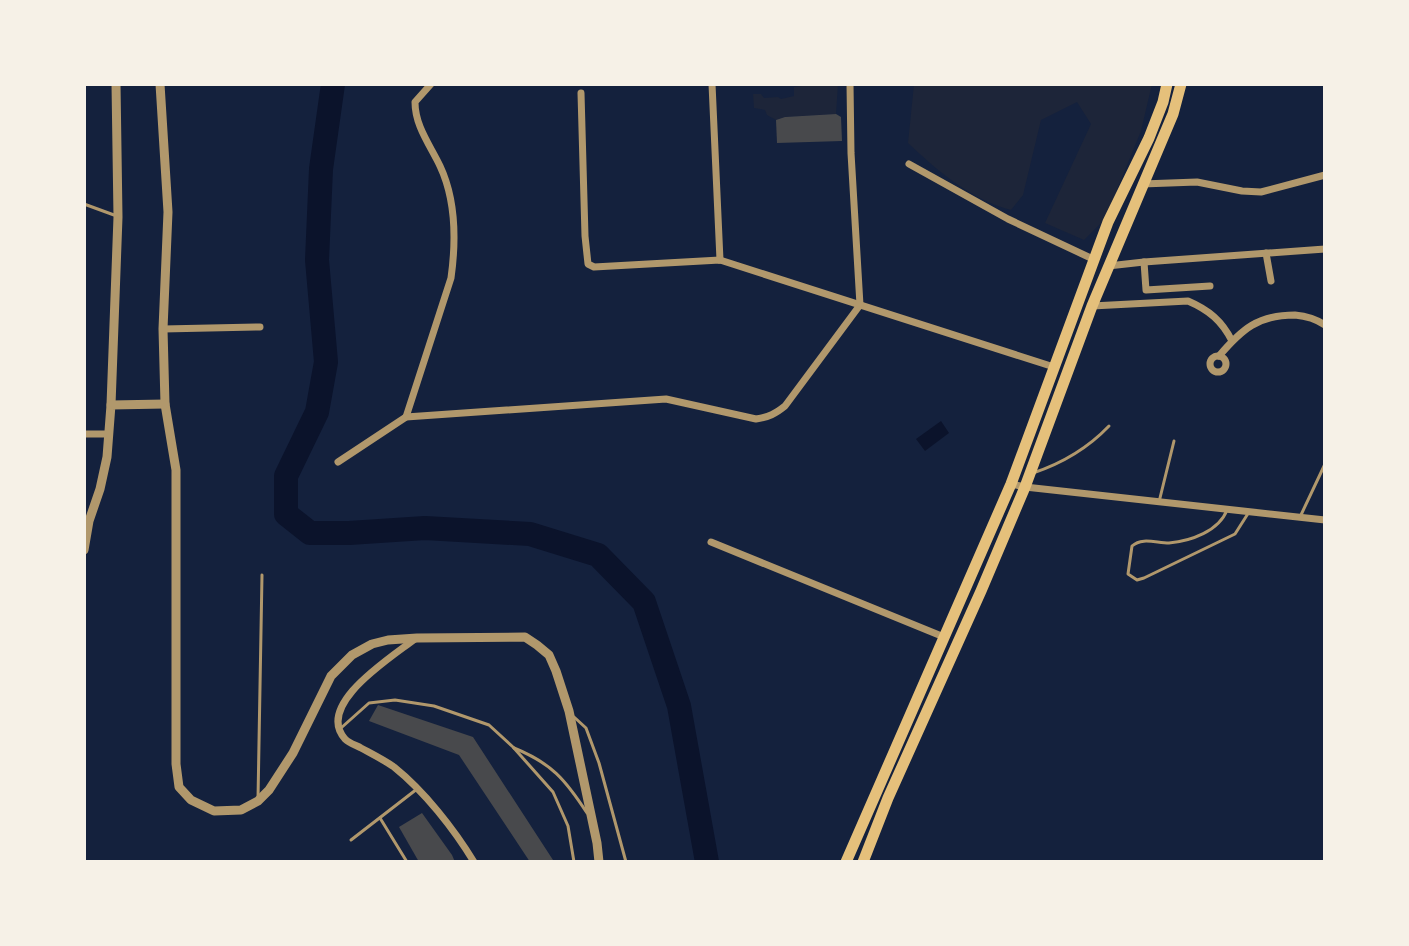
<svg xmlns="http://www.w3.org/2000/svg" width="1409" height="946" font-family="'Noto Sans',sans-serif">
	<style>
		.green { fill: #1d2539 }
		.water { fill: #0b132b }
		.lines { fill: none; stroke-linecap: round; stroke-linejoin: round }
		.river { stroke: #0b132b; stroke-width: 24 }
		.building { fill: #48494c }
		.service { stroke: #b1986c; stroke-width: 3 }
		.minor { stroke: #b1986c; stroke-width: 7 }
		.tertiary { stroke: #b1986c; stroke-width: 9 }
		.primary { stroke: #e5c07b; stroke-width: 11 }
	</style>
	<rect width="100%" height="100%" fill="#14213d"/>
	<g class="green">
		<path d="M802 84H838L836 114 785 117 776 120 767 115 765 110 754 108 753 94H761L764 98 778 97 781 99 794 96V87L802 86Z"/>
		<path d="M914 84H1152L1141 131 1105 219 1084 240 1045 223 1091 124 1077 102 1041 120 1023 195 1011 210C970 199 939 172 908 143Z"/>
	</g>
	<path class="water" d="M941 421 949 433 925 451 916 439Z"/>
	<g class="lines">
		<path class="river" d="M333 84 321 169 317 260 326 362 317 412 286 476V514L310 533H349L425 528 530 534 598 555 644 602 679 706 707 862"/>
	</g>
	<g class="building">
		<path d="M836 114 841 117 842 141 777 143 776 120 785 117Z"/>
		<path d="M378 705 473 737 553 860 530 862 459 755 369 721Z"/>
		<path d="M422 813 452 855 455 862H419L399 827Z"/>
	</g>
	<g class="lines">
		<g class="service">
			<path d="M84 204 114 215"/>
			<path d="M1033 473C1063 463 1087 449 1109 426"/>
			<path d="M1159 502 1174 441"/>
			<path d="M1227 510C1219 531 1191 541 1169 543 1156 543 1142 537 1132 546L1128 574 1137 580 1144 578 1235 534 1249 512"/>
			<path d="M1300 517 1325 464"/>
			<path d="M574 717 586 728 599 763 626 862"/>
			<path d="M341 728 369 703 395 700 434 706 489 725 513 747 553 792 568 826 574 862"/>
			<path d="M514 748C551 763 565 779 587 813"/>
			<path d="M258 799 262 575"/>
			<path d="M380 818 407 862"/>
			<path d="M351 840 417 789"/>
		</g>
		<g class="minor">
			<path d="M712 84 720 260"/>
			<path d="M581 93 585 236 588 264 594 267 720 260 1054 367"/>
			<path d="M909 164 1008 219 1095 260"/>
			<path d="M1142 184 1197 182 1242 191 1261 192 1325 175"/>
			<path d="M1266 253 1271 281"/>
			<path d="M1144 262 1146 290 1210 286"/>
			<path d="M1108 266 1144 262 1325 249"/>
			<path d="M1092 306 1188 301C1209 310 1222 321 1232 341"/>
			<path d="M163 329 260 327"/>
			<circle cx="1218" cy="364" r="8"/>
			<path d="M1219 356C1242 329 1258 315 1295 315 1306 316 1316 319 1325 325"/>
			<path d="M406 417 451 278C456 242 456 200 440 166 430 145 415 126 415 102L431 84"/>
			<path d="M84 434H108"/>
			<path d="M338 462 406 417 666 399 756 419C769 417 775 414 785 406L860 305 851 153 850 84"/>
			<path d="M1011 484 1025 487 1325 520"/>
			<path d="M711 542 944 637"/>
			<path d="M416 638C394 656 314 704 345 739 350 744 356 745 361 748 372 754 384 760 394 767 424 791 454 829 474 862"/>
		</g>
		<g class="tertiary">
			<path d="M160 84 168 212 163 329 165 404 176 470V764L179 787 191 800 214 811 241 810 258 801 269 790 293 753 331 676 352 655 372 644 388 640 417 638 525 637 537 645 549 655 556 671 569 711 597 843 599 862"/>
			<path d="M111 405 118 217 116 84"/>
			<path d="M84 550 89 521 100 489 107 457 111 405 165 404"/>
		</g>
		<g class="primary">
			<path d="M846 862 1011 484 1108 222 1149 138 1163 102 1167 84"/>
			<path d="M863 862 888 798 981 591 1025 487 1092 306 1173 114 1181 84"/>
		</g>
	</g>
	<rect width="1409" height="946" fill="none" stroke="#f6f1e7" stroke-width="172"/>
</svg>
